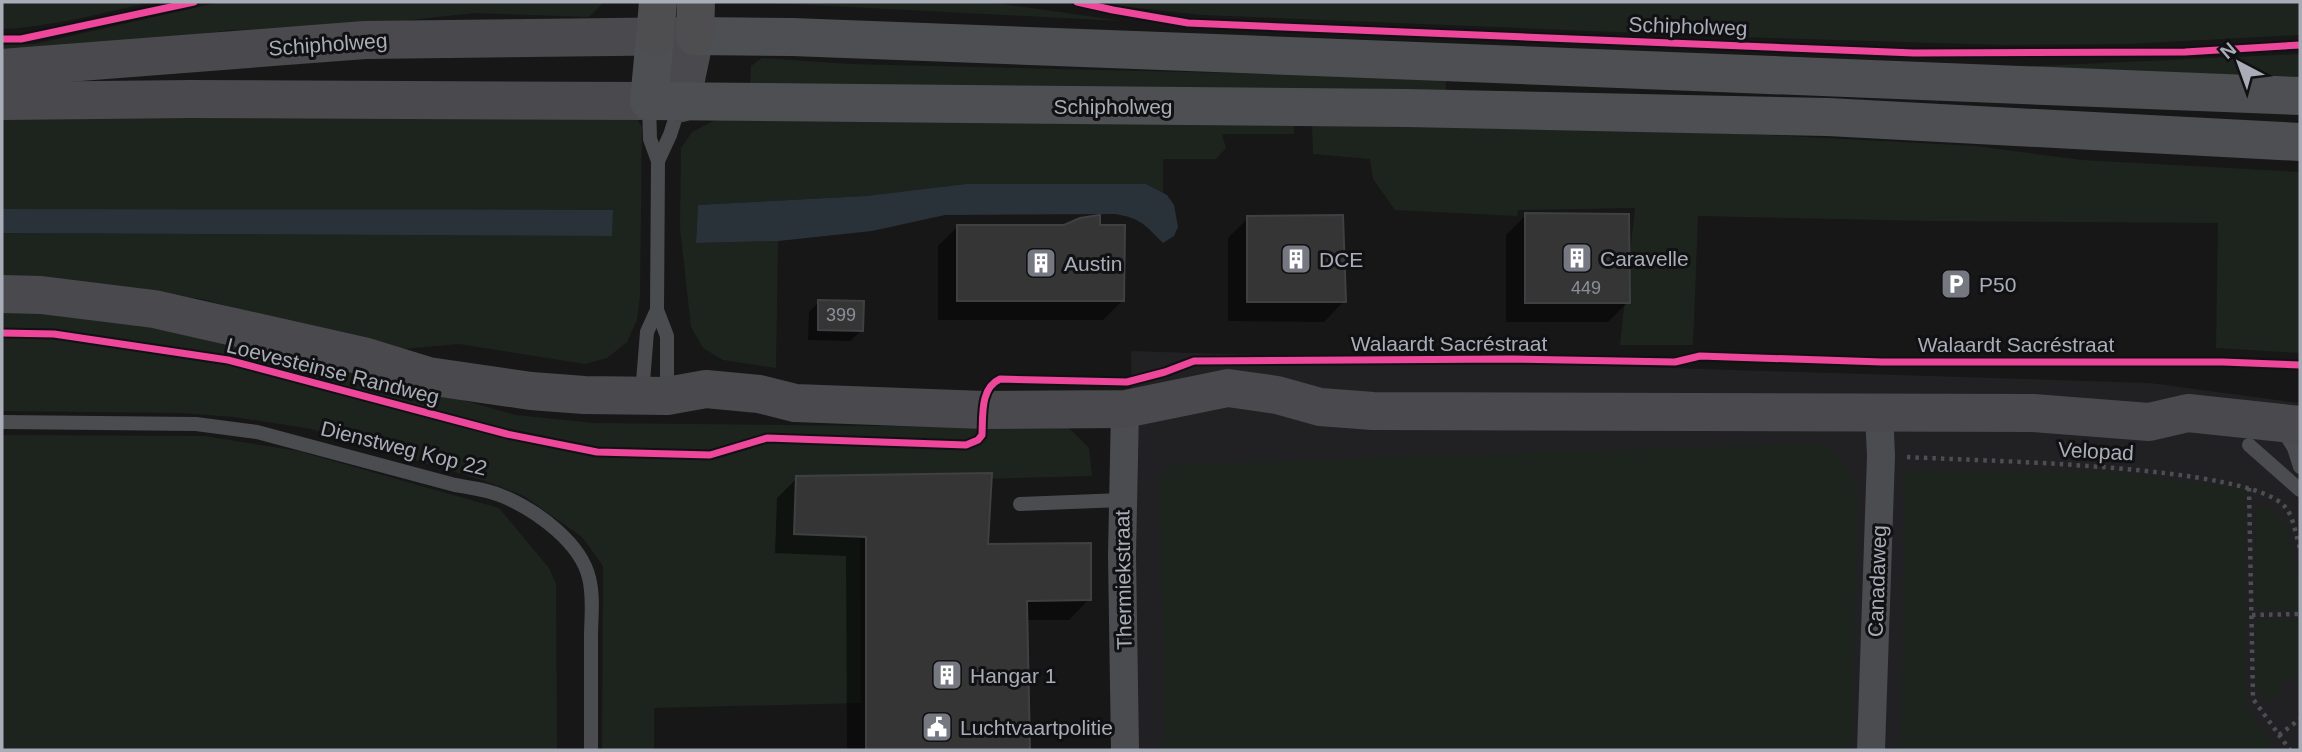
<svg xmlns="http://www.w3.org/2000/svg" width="2302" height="752" font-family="Arial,sans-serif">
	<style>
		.built { fill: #212123 }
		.green { fill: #1d241e }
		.water { fill: #2a3239 }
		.shadow { fill: #0007 }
		.building { fill: #353536; stroke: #3f4043; stroke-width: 2 }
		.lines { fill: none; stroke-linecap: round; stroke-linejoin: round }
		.path { stroke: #4d4e52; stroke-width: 4.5; stroke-dasharray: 3.5 5; stroke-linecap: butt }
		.lane { stroke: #4b4c50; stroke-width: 14 }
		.street { stroke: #4b4c50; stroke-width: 28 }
		.secondary { stroke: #4a4a4e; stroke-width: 38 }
		.primary { stroke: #4d4f52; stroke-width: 38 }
		.highway { stroke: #4e4e51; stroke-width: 38 }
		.cycleway-casing { stroke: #111113; stroke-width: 11 }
		.cycleway { stroke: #ed469a; stroke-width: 7 }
		.labels { text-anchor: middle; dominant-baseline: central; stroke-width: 6; stroke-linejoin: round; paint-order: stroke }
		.number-label { font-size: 18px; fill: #8b8f98 }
		.street-label { font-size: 21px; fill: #a8adb8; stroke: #111113 }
		.poi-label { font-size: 21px; fill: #a8adb8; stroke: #111113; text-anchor: start }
	</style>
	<rect width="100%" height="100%" fill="#171717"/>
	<path class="built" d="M1131 351 2150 383 2300 403V750H1137Z"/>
	<g class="green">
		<path d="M2 2H153C104 12 53 27 2 29Z"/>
		<path d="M220 2H604L589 17 475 13 354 26 230 30 24 59 2 61V45L35 44Z"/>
		<path d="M751 2H989L1122 21 753 2Z"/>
		<path d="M1104 2H2300V35L2127 44 2004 45 1738 37 1203 15 1119 6Z"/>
		<path d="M2300 54V77L2016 67Z"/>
		<path d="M762 58 849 64 1446 78V94L750 84 751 66Z"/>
		<path d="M2 111 637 119 642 127 640 295 637 320 627 342 607 358 585 364 459 344 390 350 202 299 91 283 2 281V233L611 236 613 211 2 209Z"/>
		<path d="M723 116 1294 121V134H1222L1226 148 1216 159H1163V193L1146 184H966L866 196 698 205 696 243 778 241 776 368 723 360 703 348 691 327 680 228 681 148 692 132Z"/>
		<path d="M1312 121 1518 122 1976 146 2082 160 2300 172V353L2216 348 2218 223 1934 221 1698 216 1693 345H1620L1635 208 1518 210 1517 216 1395 210 1373 179 1370 159 1313 154Z"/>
		<path d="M2 306 94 311 452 397 515 415 594 423 1069 428 1089 448 1092 476 795 484V530H860L861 703 654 708V750H602L603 566 582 537 524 496 485 481 311 429 234 417 180 413 2 411Z"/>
		<path d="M2 435 205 436 298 451 499 508 549 568 556 584 557 750H2Z"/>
		<path d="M1823 443 1844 463 1858 493 1851 750H1165L1160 482 1169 465Z"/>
		<path d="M1905 470 2110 471 2245 490 2246 705 2275 750H1901Z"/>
		<path d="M2268 506 2282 519 2290 534 2287 536 2300 580V610H2261L2254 606 2256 507Z"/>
		<path d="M2260 619H2300V676L2286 680 2274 699H2264L2255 685V623Z"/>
	</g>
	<g class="water">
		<path d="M966 184H1146L1167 195 1174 205 1178 227 1174 236 1163 243C1145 225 1141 218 1115 214L945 215 872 231 778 241 696 243 698 205 866 196Z"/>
		<path d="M2 209 613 210 612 236 2 233Z"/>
	</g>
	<g class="shadow">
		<path d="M1526 215 1628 302 1608 322H1506V235Z"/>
		<path d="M1248 218 1344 301 1324 322 1228 321V238Z"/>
		<path d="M958 226 1098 227 1123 300 1103 320H938V246Z"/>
		<path d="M819 302 861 331 850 341 808 340 809 312Z"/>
		<path d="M797 478 986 545 1089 599 1069 620H1026L1028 750H847L846 556 775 553 777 498Z"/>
	</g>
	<g class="building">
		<path d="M1525 213 1629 214 1630 303H1525Z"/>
		<path d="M1100 215V225H1125L1124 301H957V225H1064L1080 218Z"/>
		<path d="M1343 215 1346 302H1247V216Z"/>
		<path d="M818 300 864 301 863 331 818 330Z"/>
		<path d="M992 473 988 544 1091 543V600L1027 601 1030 750H866V537L794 534 796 476Z"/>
	</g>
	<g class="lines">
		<g class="path">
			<path d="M1907 457C1970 461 2254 464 2286 508 2294 518 2296 537 2300 548"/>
			<path d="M2249 488 2253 699 2290 750"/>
			<path d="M2252 615 2300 614"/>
			<path d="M2279 735 2300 719"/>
		</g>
		<g class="lane">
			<path d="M649 103 650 139 658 161 657 310 667 336V395"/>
			<path d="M658 161 670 135 680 104"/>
			<path d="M642 394 647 332 657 310"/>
			<path d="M2 422 196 424 257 432 455 485C472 488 490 490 507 498 538 512 581 543 589 578 594 597 591 618 591 637 591 675 591 713 591 750"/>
			<path d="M2281 427 2294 448 2300 467"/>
			<path d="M2249 445 2300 490"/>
			<path d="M1020 504 1122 500"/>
		</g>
		<g class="street">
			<path d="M1125 409 1122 555 1125 750"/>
			<path d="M1871 750 1881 456 1879 412"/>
		</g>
		<g class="secondary">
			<path d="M2 68 365 40 695 36 681 103"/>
			<path d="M2 101 191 99 649 101"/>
			<path d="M2 294 41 295 154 309 363 356 428 376 531 391 584 395 667 396 706 389 759 394 795 403 984 410 1125 409 1228 388 1277 395 1320 407 1373 411 2033 413 2149 422 2188 413 2300 425"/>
		</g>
		<g class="primary">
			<path d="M695 36 792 37 1241 54 2300 96"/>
			<path d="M655 37 649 101 1406 108 1828 117 2300 142"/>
		</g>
		<g class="highway">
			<path d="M695 36 696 2"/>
			<path d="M655 37 658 2"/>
		</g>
		<g class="cycleway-casing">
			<g id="cycleway">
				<path d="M1077 2 1113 10 1188 23 1914 53 2185 52 2300 45"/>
				<path d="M2 39H21L194 2"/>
				<path d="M2 333 54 334 228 360 507 434 597 452 710 455 767 438 966 445 978 440 982 435C983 415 980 388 1000 379L1127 382 1165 372 1194 361 1512 359 1675 362 1700 356 1882 362H2223L2300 365"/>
			</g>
		</g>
		<use href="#cycleway" class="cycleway"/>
	</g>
	<defs>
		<g id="building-square" transform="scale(1.575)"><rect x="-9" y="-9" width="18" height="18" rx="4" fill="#757880" stroke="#111113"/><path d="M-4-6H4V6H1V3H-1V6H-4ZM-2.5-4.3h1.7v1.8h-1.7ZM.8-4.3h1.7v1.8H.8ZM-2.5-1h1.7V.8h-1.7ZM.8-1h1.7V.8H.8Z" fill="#fff"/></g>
		<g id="parking-square" transform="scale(1.575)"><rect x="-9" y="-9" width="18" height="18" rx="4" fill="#757880" stroke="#111113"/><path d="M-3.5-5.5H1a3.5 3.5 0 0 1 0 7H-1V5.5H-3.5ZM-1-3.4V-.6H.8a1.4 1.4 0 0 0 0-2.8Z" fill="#fff"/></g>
		<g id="civic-square" transform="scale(1.575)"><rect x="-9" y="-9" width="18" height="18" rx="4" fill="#757880" stroke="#111113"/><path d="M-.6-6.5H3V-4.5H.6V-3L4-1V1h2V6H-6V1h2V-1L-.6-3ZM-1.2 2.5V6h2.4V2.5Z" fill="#fff"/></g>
	</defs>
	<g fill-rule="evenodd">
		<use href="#building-square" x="1577" y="258"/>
		<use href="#building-square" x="1296" y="259"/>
		<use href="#building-square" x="1041" y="263"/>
		<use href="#parking-square" x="1956" y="284"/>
		<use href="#building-square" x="947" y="675"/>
		<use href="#civic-square" x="937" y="727"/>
	</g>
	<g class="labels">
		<g class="number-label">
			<text x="1586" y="288">449</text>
			<text x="841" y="315">399</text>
		</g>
		<g class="street-label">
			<text transform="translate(1688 26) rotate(2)">Schipholweg</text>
			<text transform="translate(328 44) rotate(-4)">Schipholweg</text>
			<text x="1113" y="106">Schipholweg</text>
			<text x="1449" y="343">Walaardt Sacréstraat</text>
			<text x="2016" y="344">Walaardt Sacréstraat</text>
			<text transform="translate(333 371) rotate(14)">Loevesteinse Randweg</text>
			<text transform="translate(404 448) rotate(14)">Dienstweg Kop 22</text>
			<text transform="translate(2096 451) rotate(3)">Velopad</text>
			<text transform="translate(1123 580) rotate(-91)">Thermiekstraat</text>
			<text transform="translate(1877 581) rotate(-88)">Canadaweg</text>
		</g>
		<g class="poi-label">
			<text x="1600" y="258">Caravelle</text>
			<text x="1319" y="259">DCE</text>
			<text x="1064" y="263">Austin</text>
			<text x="1979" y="284">P50</text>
			<text x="970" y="675">Hangar 1</text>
			<text x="960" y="727">Luchtvaartpolitie</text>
		</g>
	</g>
	<rect width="2302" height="752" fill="none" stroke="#a8adb8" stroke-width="7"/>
	<g transform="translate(2239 63) rotate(319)" stroke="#111113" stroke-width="5" paint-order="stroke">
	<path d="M0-5L12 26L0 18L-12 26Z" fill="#a8adb8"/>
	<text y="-10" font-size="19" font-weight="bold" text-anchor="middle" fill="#a8adb8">N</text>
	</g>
</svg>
